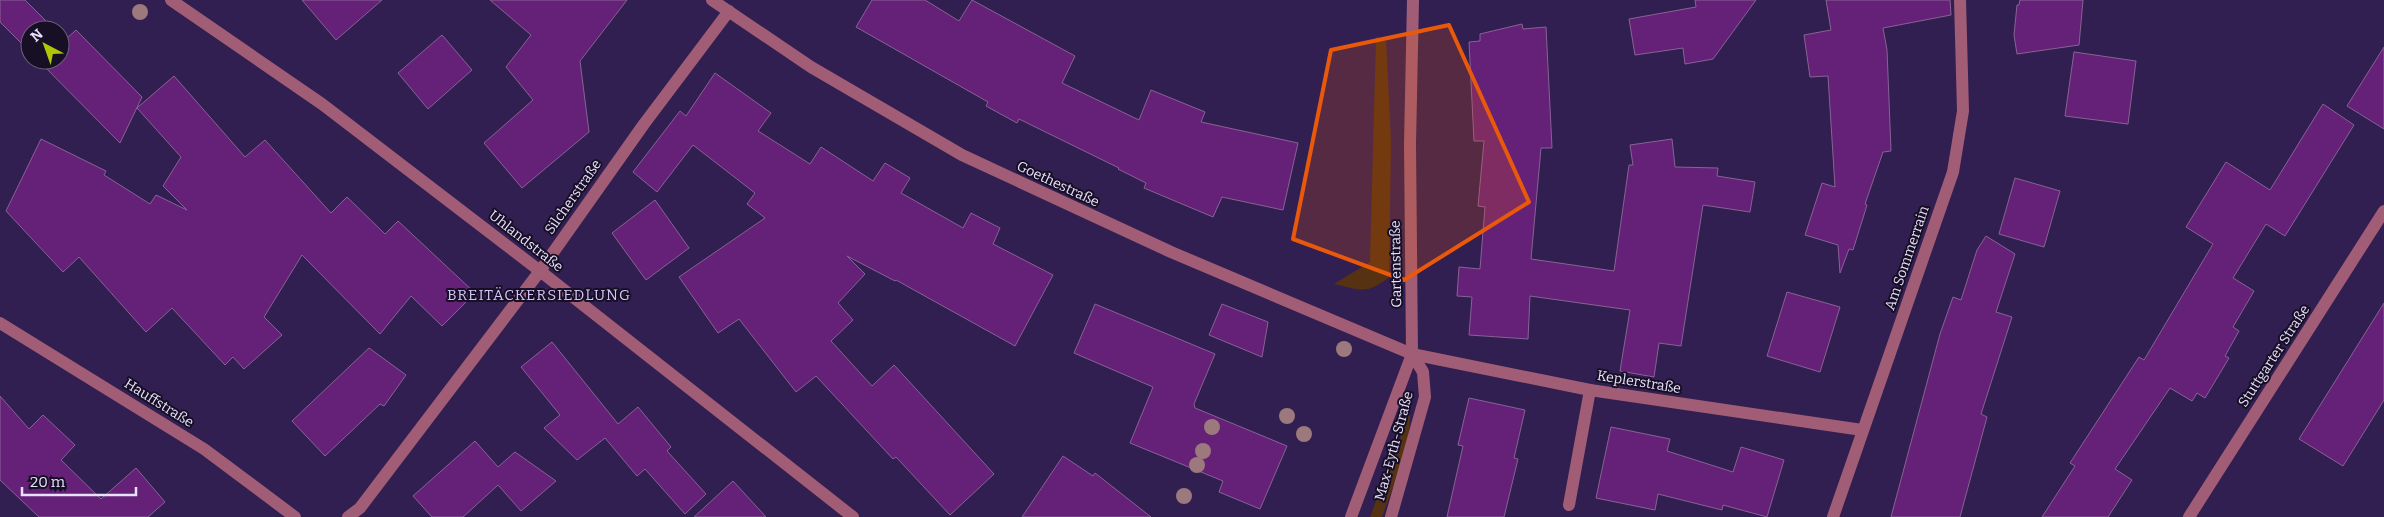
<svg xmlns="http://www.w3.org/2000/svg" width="2384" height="517" font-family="Bitter,serif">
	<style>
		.green { fill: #573212 }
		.building { fill: #642177; stroke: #886294 }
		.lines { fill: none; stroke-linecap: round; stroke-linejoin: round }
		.minor { stroke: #a25d76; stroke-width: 12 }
		.tree { fill: #9b797c }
		.marked { fill: #e8590c; fill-opacity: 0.2; stroke: #e8590c; stroke-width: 4; stroke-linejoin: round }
		.labels { text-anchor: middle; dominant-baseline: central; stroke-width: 4; stroke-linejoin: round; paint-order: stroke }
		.street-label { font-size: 14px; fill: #e8e1fb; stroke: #170f25 }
		.neighbourhood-label { font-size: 15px; letter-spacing: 1px; fill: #d3c4f7; stroke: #170f25 }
	</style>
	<rect width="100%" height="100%" fill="#321f51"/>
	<g class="green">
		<path d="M1376 37 1386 39 1391 142 1389 277C1367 295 1360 290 1334 284L1370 262Z"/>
		<path d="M1405 412 1410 416C1410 447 1393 487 1382 517H1370L1404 428Z"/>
	</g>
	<g class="building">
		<path d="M0 0H25L55 30H30V52L0 22Z"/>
		<path d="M302 0H382L336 40Z"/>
		<path d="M490 0H627L580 61 589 132 522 188 484 143 533 100 506 67 531 35Z"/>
		<path d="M872 0H925L959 21 972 0 1075 56 1062 83 1139 120 1151 90 1205 112 1201 122 1298 143 1283 210 1222 197 1213 217 1144 188 1146 183 1118 169 1119 168 1019 119 1017 123 986 106 988 102 856 27Z"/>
		<path d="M1695 0H1756L1713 59 1685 64 1683 48 1635 55 1629 19 1696 7Z"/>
		<path d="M1826 0H1950L1951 15 1883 28 1887 50 1891 151 1883 152 1865 204 1867 205 1853 250 1849 249 1840 273 1838 245 1805 235 1822 183 1835 187 1828 76 1810 77 1804 35 1831 30Z"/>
		<path d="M2020 0H2083L2079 45 2017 54 2014 35 2017 5H2019Z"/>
		<path d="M1522 24 1523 29 1546 27 1552 148H1541L1531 259 1614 271 1629 165H1633L1630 145 1672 139 1675 167 1718 168 1717 176 1755 182 1750 212 1703 205 1681 346 1659 343 1654 377 1620 371 1630 310 1530 296 1528 339 1469 335 1472 297 1457 296 1459 267 1480 269 1485 207 1478 206 1484 141H1474L1469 42 1480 41V34Z"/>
		<path d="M76 30 142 97 120 143 38 60H60V35L65 40Z"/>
		<path d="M442 35 472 70 428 109 398 73Z"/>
		<path d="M2384 47V129L2347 106Z"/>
		<path d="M2074 52 2136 61 2128 124 2065 116Z"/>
		<path d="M715 73 771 113 758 131 810 164 821 147 873 181 885 163 910 178 901 193 963 228 971 213 1000 228 993 244 1053 275 1015 346 896 280 895 281 847 256 865 274 838 303 853 320 831 341 872 386 894 365 994 474 950 515 896 457 893 459 816 376 796 392 739 319 718 333 679 277 765 218 747 204 755 193 693 145 657 192 633 172 680 111 686 116Z"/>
		<path d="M174 76 245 157 265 140 331 213 347 197 385 234 398 221 475 293 442 326 411 296 380 334 302 255 264 317 282 335 244 369 233 357 225 365 172 308 146 332 79 257 63 272 6 211 41 139 106 171 104 175 150 204 156 195 187 210 163 186 181 157 137 108Z"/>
		<path d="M2323 104 2354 125 2285 236 2266 224 2233 278 2254 291 2233 327 2239 331 2225 356 2229 358 2205 398 2197 393 2192 401 2170 388 2115 469 2132 480 2108 517H2042L2075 466 2070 463 2139 357 2144 360 2213 244 2186 227 2226 162 2270 190Z"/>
		<path d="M2015 178 2060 191 2044 247 1999 234Z"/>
		<path d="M655 200 689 248 646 280 612 233Z"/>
		<path d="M1986 236 2015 254 1996 312 2012 317 1981 414 1987 417 1960 517H1891L1940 334 1953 297 1961 300 1977 250Z"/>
		<path d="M1787 292 1840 307 1820 372 1767 356Z"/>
		<path d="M2384 303V400L2343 466 2299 439Z"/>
		<path d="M1095 304 1215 354 1194 404 1195 408 1287 446 1260 509 1219 492 1223 481 1130 443 1153 387 1074 353Z"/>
		<path d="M1222 304 1268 322 1262 357 1209 335Z"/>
		<path d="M552 342 618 424 638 407 671 447 667 451 706 494 685 514 645 469 637 476 605 438 577 460 544 428 560 415 521 367Z"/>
		<path d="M369 348 406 375 384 406 380 404 325 456 292 421Z"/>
		<path d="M0 396 29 429 43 415 75 445 61 460 101 499 136 468 165 502 148 517H39L0 480Z"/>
		<path d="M1469 398 1525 410 1514 458 1518 459 1504 517H1447L1463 446 1458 445Z"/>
		<path d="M1611 427 1670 439 1667 451 1733 472 1741 447 1784 460 1767 517 1723 505 1722 510 1658 494 1655 510 1596 498Z"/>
		<path d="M475 441 498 467 515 452 556 481 521 511 498 485 463 517H432L413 496Z"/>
		<path d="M1063 456 1093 476 1095 473 1151 517H1022Z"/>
		<path d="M733 481 766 517H694Z"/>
	</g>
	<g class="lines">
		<g class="minor">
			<path d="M171 0 322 104 540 271 853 517"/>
			<path d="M712 0 811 67 962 155 1171 252 1412 354 1590 390 1862 430"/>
			<path d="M0 323 204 449 295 517"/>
			<path d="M1569 505 1590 390"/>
			<path d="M348 517 360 508 540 271 644 124 729 11"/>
			<path d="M1351 517 1412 354 1410 144 1413 0"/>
			<path d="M1391 517 1425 397 1423 372 1412 354"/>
			<path d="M1833 517 1953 172 1963 111 1960 0"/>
			<path d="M2189 517 2384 211"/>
		</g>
	</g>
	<g class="tree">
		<circle cx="140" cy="12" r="8"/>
		<circle cx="1344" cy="349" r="8"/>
		<circle cx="1287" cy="416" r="8"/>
		<circle cx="1212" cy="427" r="8"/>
		<circle cx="1304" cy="434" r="8"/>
		<circle cx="1203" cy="451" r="8"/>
		<circle cx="1197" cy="465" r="8"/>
		<circle cx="1184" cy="496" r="8"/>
	</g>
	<path class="marked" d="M1449 25 1529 202 1404 280 1293 239 1331 50Z"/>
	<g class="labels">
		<g class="street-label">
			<text transform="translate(1058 184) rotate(25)">Goethestraße</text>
			<text transform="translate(573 197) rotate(-55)">Silcherstraße</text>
			<text transform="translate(526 241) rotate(38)">Uhlandstraße</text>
			<text transform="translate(1907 258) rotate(-71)">Am Sommerrain</text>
			<text transform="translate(1396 264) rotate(-91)">Gartenstraße</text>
			<text transform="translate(2274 356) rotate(-57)">Stuttgarter Straße</text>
			<text transform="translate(1639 382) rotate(9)">Keplerstraße</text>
			<text transform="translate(159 403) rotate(32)">Hauffstraße</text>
			<text transform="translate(1394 446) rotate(-75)">Max-Eyth-Straße</text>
		</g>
		<g class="neighbourhood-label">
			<text x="539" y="295">BREITÄCKERSIEDLUNG</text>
		</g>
	</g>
	<g transform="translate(45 45) rotate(319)"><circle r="24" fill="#170f25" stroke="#6b637b"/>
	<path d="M0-4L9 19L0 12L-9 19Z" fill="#aec508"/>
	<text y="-8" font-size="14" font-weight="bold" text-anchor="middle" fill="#e8e1fb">N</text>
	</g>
	<path d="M22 487v8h114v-8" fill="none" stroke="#e8e1fb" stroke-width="2.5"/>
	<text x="30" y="487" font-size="15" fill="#e8e1fb" stroke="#170f25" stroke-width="4" paint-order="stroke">20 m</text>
</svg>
